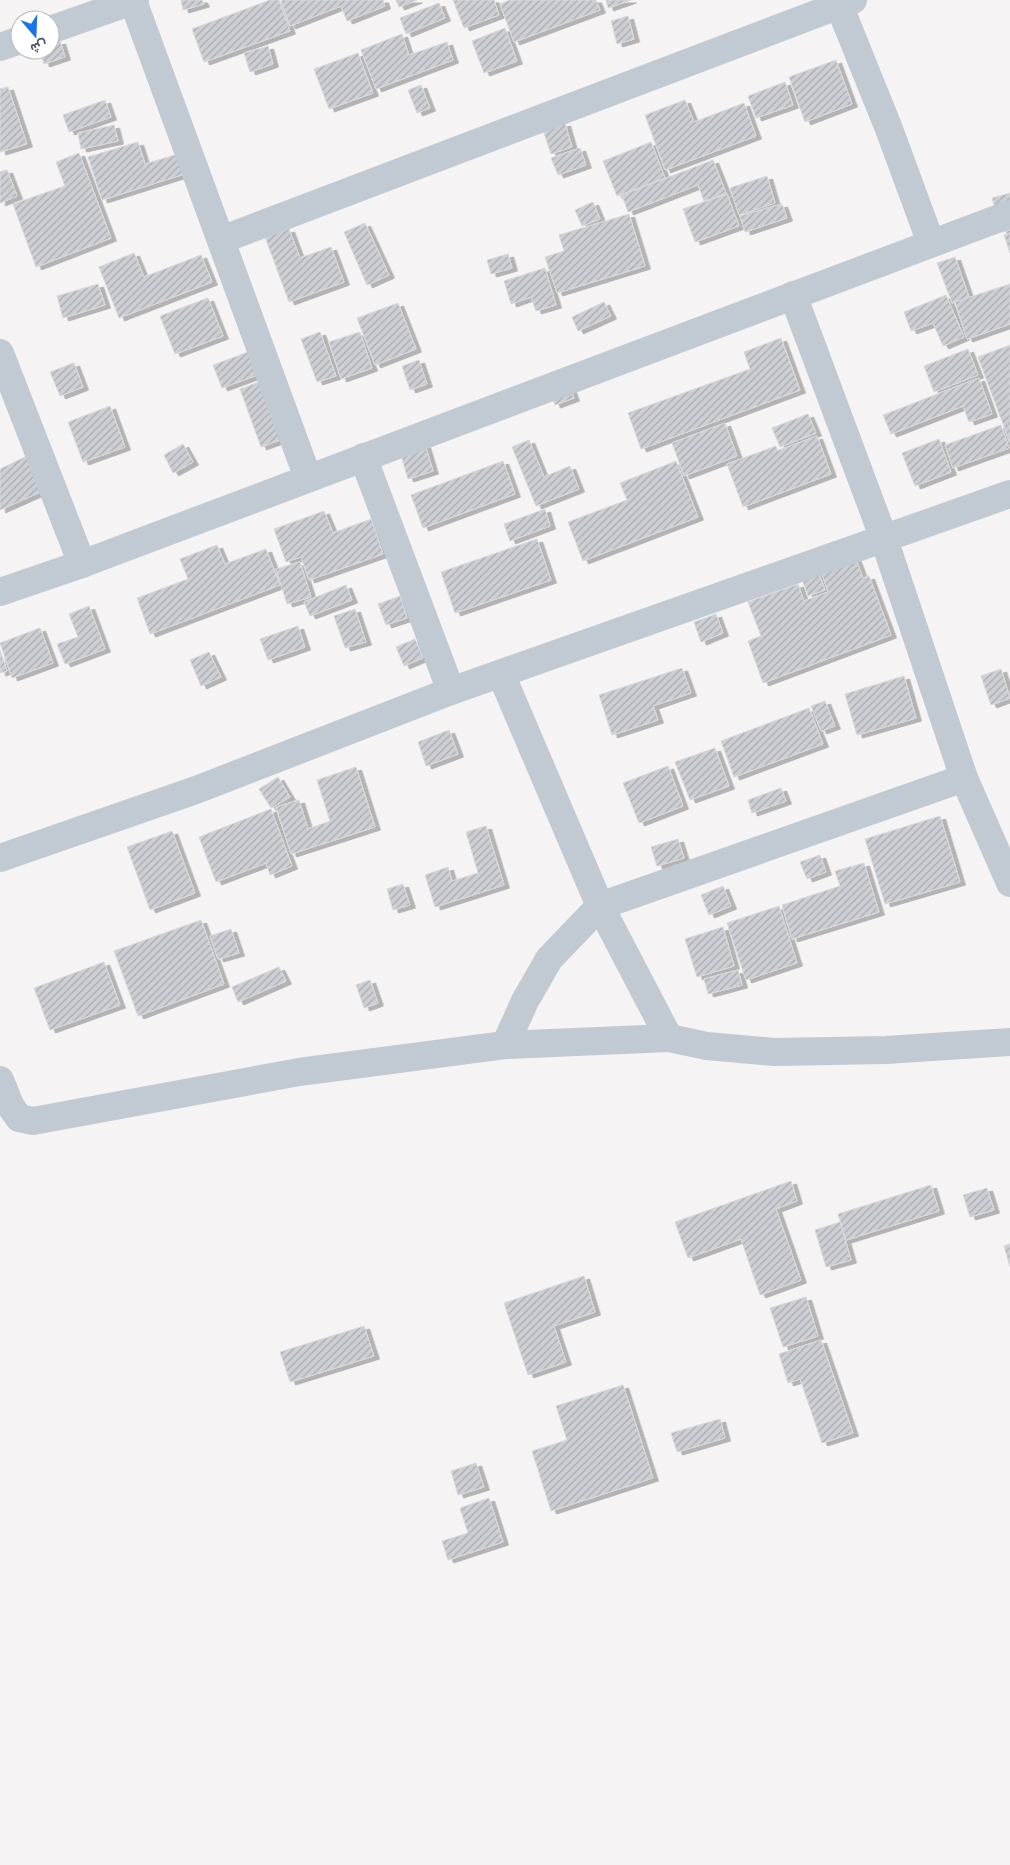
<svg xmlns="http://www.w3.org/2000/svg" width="1010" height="1865" font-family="'Source Sans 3',Vazirmatn,sans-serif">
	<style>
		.building { fill: url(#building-hatch); stroke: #d7d9de; filter: url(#shadow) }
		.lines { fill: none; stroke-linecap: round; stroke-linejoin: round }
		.minor { stroke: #c1cad2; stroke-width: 28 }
	</style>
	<defs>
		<pattern id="building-hatch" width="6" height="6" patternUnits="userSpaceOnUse" patternTransform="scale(1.25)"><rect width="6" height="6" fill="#cdcfd5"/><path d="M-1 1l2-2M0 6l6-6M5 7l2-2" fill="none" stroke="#a8abb0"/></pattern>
		<filter id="shadow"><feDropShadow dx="5.5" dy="3" stdDeviation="0" flood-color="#0004"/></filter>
	</defs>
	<rect width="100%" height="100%" fill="#f5f3f3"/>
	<g class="building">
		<path d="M181 0H202L204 4 183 10Z"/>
		<path d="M270 0H279L290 31 204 62 192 29Z"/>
		<path d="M281 0H383L385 6 347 21 341 6 290 26Z"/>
		<path d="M396 0H417L399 7Z"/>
		<path d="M453 0H494L499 15 464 28Z"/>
		<path d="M510 0H596L600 10 514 42 500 4Z"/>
		<path d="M606 0H631L608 8Z"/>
		<path d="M439 3 445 18 406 34 400 18Z"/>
		<path d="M628 16 634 39 617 44 611 21Z"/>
		<path d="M505 28 517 61 484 73 472 41Z"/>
		<path d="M402 34 409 55 447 42 453 60 376 89 361 50Z"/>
		<path d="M60 41 65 57 44 64 40 50H50V44Z"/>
		<path d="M268 46 273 64 250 72 244 53Z"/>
		<path d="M358 53 373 93 329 109 314 69Z"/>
		<path d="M836 60 852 104 805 122 789 77Z"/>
		<path d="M785 82 793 105 756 118 748 96Z"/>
		<path d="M421 85 430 108 417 113 408 90Z"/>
		<path d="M8 87 27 144 0 152V89Z"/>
		<path d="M105 100 111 117 69 132 63 115Z"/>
		<path d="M685 100 694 122 744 103 756 136 665 170 645 115Z"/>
		<path d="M565 123 572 147 551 154 543 130Z"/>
		<path d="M114 125 118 141 81 149 78 133Z"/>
		<path d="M138 142 145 164 188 151 194 171 102 200 88 157Z"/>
		<path d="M651 142 665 178 617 196 603 161Z"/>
		<path d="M580 148 586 165 558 175 551 158Z"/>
		<path d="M79 153 111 238 36 267 13 204 65 186 56 162Z"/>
		<path d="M713 160 726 193 704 201 698 185 628 212 622 195Z"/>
		<path d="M7 170 17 196 0 203V172Z"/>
		<path d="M767 176 775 203 739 215 730 188Z"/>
		<path d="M1010 193V230L1002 232 992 198Z"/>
		<path d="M727 194 739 226 695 242 683 209Z"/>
		<path d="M593 202 600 219 582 226 575 210Z"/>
		<path d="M782 204 787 218 745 232 740 216Z"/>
		<path d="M629 214 645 266 557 293 545 257 564 251 559 235Z"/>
		<path d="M365 223 389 275 367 285 344 232Z"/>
		<path d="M289 229 300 258 331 247 344 282 289 302 265 237Z"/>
		<path d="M1010 233V253L1004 235Z"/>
		<path d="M134 253 144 277 201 255 212 282 119 318 99 267Z"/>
		<path d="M508 254 512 268 491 274 487 260Z"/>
		<path d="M955 257 969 297 952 303 937 263Z"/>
		<path d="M545 268 556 305 536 311 531 297 511 304 504 281Z"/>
		<path d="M98 284 105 305 63 318 57 296Z"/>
		<path d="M1010 284V324L967 339 955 302Z"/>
		<path d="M946 295 964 337 943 346 933 323 911 331 904 312Z"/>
		<path d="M208 298 223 336 175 354 160 316Z"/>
		<path d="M604 302 611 316 578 331 572 317Z"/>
		<path d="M398 303 416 349 375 365 357 318Z"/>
		<path d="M320 332 336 376 317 382 301 339Z"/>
		<path d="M360 332 372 368 341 379 329 342Z"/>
		<path d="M781 338 800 390 641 449 628 413 750 369 744 352Z"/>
		<path d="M1010 345V443L978 357Z"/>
		<path d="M968 349 978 375 934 392 924 366Z"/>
		<path d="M251 351 260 374 222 388 213 365Z"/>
		<path d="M419 360 427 384 410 390 402 366Z"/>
		<path d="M74 363 83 387 60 396 50 372Z"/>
		<path d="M566 376 574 398 555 405 547 383Z"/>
		<path d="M270 378 291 436 261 447 240 389Z"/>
		<path d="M979 378 992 414 969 422 963 406 891 434 883 415Z"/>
		<path d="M110 406 125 447 83 462 68 422Z"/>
		<path d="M808 414 816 433 780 447 772 428Z"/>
		<path d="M725 423 737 456 684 476 672 443Z"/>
		<path d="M1001 425 1009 448 953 468 945 445Z"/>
		<path d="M817 436 831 474 743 507 727 464 776 446 777 451Z"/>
		<path d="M423 438 433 471 408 479 398 446Z"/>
		<path d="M939 439 951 472 915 486 902 453Z"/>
		<path d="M529 440 544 477 570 466 579 489 536 506 512 447Z"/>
		<path d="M183 444 193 462 173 473 164 455Z"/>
		<path d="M31 454 47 489 0 510V469Z"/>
		<path d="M503 461 515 494 423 528 411 495Z"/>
		<path d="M676 461 698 517 583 561 568 522 627 500 620 483Z"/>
		<path d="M545 509 550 526 510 541 504 524Z"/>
		<path d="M324 511 333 533 371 519 383 554 309 580 301 557 286 562 274 529Z"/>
		<path d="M848 538 863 578 869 576 891 635 763 683 748 641 761 636 748 602 798 584 804 601 828 592 822 574Z"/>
		<path d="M537 539 551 580 455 613 441 572Z"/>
		<path d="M217 545 225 564 266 549 280 585 150 634 137 598 188 579 180 559Z"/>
		<path d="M300 562 311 597 287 604 276 569Z"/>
		<path d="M817 568 825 590 808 596 800 574Z"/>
		<path d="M346 585 352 600 310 616 304 602Z"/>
		<path d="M400 596 407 618 386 625 378 604Z"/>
		<path d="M89 606 105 649 65 664 57 644 78 637 69 614Z"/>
		<path d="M355 609 366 642 345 648 334 616Z"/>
		<path d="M716 614 723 633 701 642 694 622Z"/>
		<path d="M298 626 305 647 268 660 260 639Z"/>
		<path d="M40 628 53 663 12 678 0 643Z"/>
		<path d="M415 639 423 658 404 666 396 647Z"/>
		<path d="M0 650 7 671 0 673Z"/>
		<path d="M209 652 221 677 201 686 190 660Z"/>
		<path d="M682 668 691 693 653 706 658 720 612 735 599 695Z"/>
		<path d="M1001 669 1010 698 991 705 981 676Z"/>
		<path d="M904 676 916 718 857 735 845 694Z"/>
		<path d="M825 701 835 726 821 731 811 706Z"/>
		<path d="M809 708 823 744 734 777 721 741Z"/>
		<path d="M449 730 458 754 426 766 418 742Z"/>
		<path d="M715 748 729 786 690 800 675 762Z"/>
		<path d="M668 766 683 806 639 823 623 783Z"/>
		<path d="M356 767 375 827 291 854 276 807 299 800 308 829 330 821 317 780Z"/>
		<path d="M278 777 290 797 271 808 259 789Z"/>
		<path d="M781 788 786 801 752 813 748 800Z"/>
		<path d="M271 809 292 866 270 875 266 863 216 882 199 837Z"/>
		<path d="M940 816 960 882 885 904 865 839Z"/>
		<path d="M486 826 504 885 435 907 425 875 448 867 452 881 478 873 466 832Z"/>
		<path d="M172 831 195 893 150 910 127 847Z"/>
		<path d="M678 839 684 858 657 866 651 847Z"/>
		<path d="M820 855 826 872 807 879 800 862Z"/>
		<path d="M864 863 879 912 792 939 782 905 840 886 835 871Z"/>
		<path d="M403 884 410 905 393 910 387 889Z"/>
		<path d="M723 886 731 906 709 915 701 895Z"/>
		<path d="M779 906 797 963 746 980 727 923Z"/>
		<path d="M201 920 224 984 138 1016 114 951Z"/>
		<path d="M723 927 734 966 697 977 685 939Z"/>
		<path d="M231 929 239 953 218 959 210 936Z"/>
		<path d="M104 962 120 1005 50 1030 34 988Z"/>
		<path d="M279 967 286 981 238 1002 232 987Z"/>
		<path d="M738 970 742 985 708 994 704 979Z"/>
		<path d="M370 980 378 1003 364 1008 356 985Z"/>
		<path d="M791 1181 797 1201 776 1209 801 1280 760 1295 741 1239 688 1258 675 1222Z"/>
		<path d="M931 1185 939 1211 846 1240 838 1214Z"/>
		<path d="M987 1188 994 1210 970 1217 963 1195Z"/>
		<path d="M840 1222 851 1260 826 1267 815 1230Z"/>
		<path d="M1010 1244V1267L1004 1246Z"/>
		<path d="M584 1276 595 1312 554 1326 566 1362 528 1375 504 1303Z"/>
		<path d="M806 1297 818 1336 783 1347 770 1308Z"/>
		<path d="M364 1326 374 1356 290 1382 280 1352Z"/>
		<path d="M821 1340 853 1433 822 1443 800 1379 788 1383 779 1354Z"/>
		<path d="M623 1385 653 1478 551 1511 532 1451 567 1440 556 1406Z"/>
		<path d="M720 1419 725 1438 677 1452 671 1433Z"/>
		<path d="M476 1463 484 1487 458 1495 451 1471Z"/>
		<path d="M489 1498 503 1542 448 1560 442 1541 468 1533 460 1508Z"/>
	</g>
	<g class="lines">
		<g class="minor">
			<path d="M837 0 889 129 931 243"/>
			<path d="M133 1 308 478"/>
			<path d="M50 30 135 0"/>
			<path d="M0 47 20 40"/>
			<path d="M221 240 853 0"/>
			<path d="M793 295 884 539 964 778 1010 883"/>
			<path d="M0 353 82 564"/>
			<path d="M363 457 451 691"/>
			<path d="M0 592 82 564 1010 214"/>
			<path d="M501 674 600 906 669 1038"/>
			<path d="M0 858 196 790 451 691 1010 494"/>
			<path d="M505 1045 525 1001 549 959 600 906 964 778"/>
			<path d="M0 1080 10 1105 19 1118 33 1121 299 1072 505 1045 669 1038 707 1046 774 1052 886 1050 1010 1042"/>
		</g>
	</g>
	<g transform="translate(35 35) rotate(161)"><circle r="24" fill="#ffffff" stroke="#b7bbc0"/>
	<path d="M0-4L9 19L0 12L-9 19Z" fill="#1a73e8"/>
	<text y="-8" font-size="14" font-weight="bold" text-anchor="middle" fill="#4a5661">ش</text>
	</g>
</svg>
